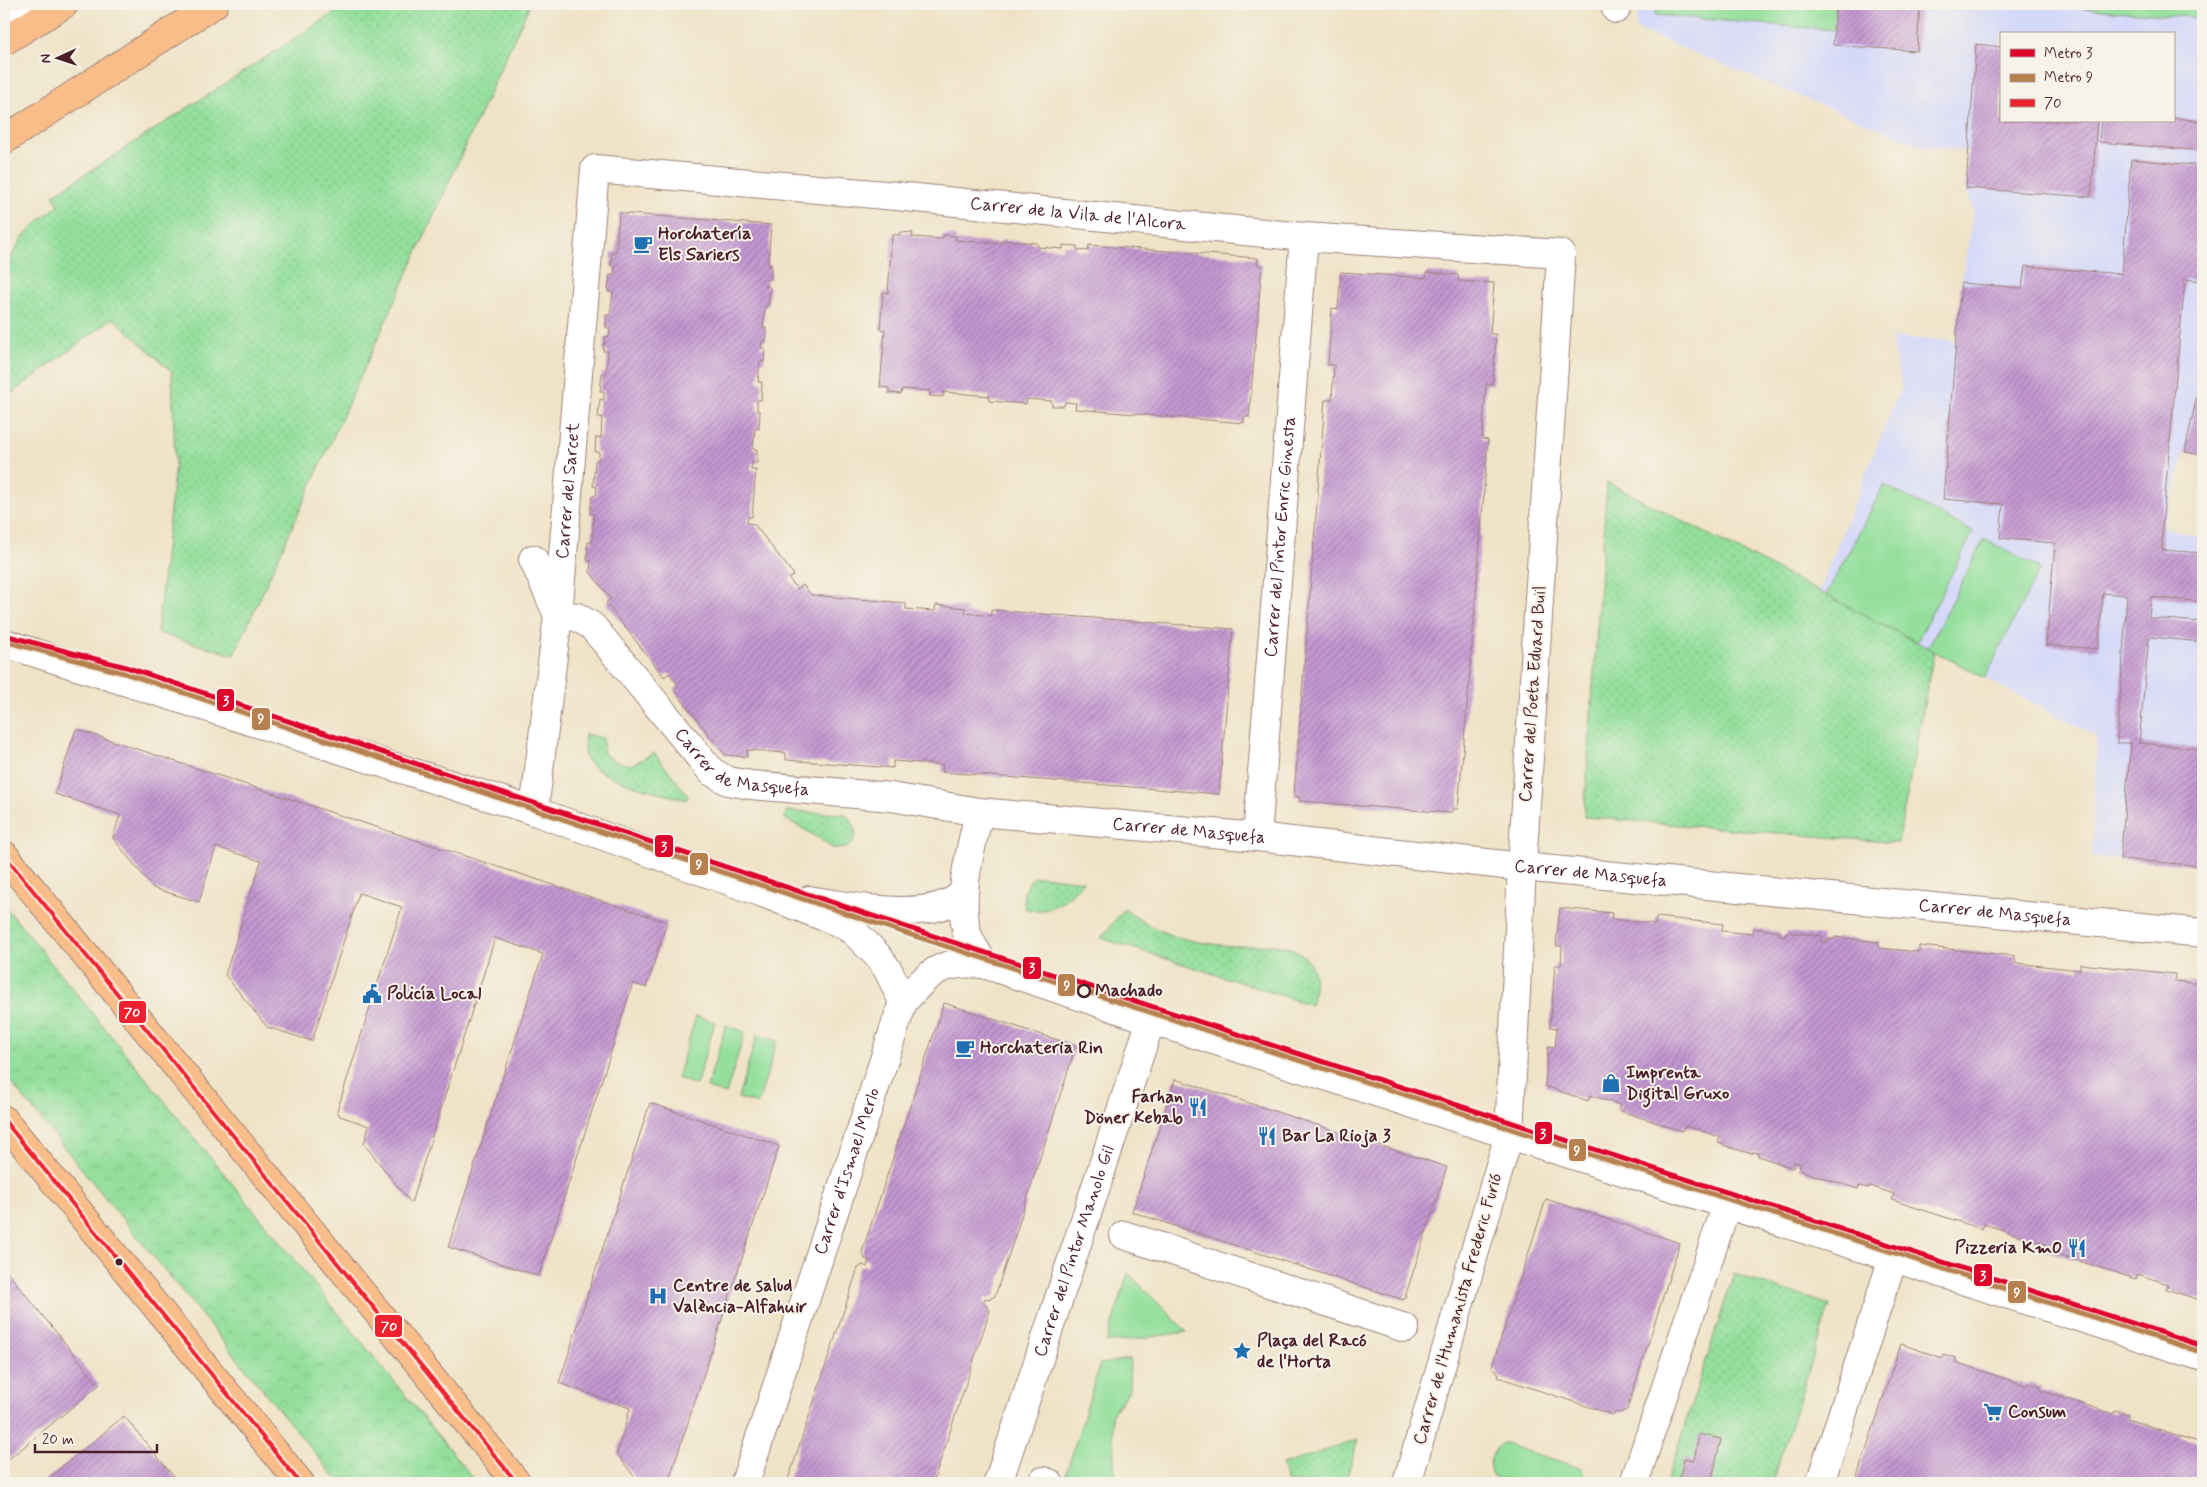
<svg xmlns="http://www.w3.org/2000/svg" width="2207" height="1487" font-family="Mynerve,sans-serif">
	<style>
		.built { fill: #d4d8f9; fill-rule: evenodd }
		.grass { fill: url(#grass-dots); stroke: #6e7f63 }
		.park { fill: url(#park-crowns); stroke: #6e7f63 }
		.garden { fill: #93df9b; stroke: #6e7f63 }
		.building { fill: url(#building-hatch) }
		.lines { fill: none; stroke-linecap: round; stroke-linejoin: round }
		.minor-casing { stroke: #9c8179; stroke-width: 30 }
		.major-casing { stroke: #9c8179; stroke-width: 30 }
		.minor { stroke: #fff; stroke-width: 28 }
		.major { stroke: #f8bd89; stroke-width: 28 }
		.bus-1-casing { stroke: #f7f3e8; stroke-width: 8 }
		.bus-1 { stroke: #ed222e; stroke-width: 4 }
		.metro-1-casing { stroke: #f7f3e8; stroke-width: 9 }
		.metro-2-casing { stroke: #f7f3e8; stroke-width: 9 }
		.metro-1 { stroke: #dd052b; stroke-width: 5 }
		.metro-2 { stroke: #b7814f; stroke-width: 5 }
		.stop-dot { fill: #f7f3e8; stroke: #4a1f2b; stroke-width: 2.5 }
		.bus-dot { fill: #4a1f2b; stroke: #f7f3e8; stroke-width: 2 }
		.labels { text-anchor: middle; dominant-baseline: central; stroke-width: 4; stroke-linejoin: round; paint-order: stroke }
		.street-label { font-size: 18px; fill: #4a1f2b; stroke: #f7f3e8 }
		.poi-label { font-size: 18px; font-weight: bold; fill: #4a1f2b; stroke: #f7f3e8; text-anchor: start }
		.stop-label { font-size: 18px; font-weight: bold; fill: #4a1f2b; stroke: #f7f3e8; text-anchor: start }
		.line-badge { stroke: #f7f3e8; stroke-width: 2 }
		.badge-label { font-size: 14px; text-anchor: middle; font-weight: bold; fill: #fff }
	</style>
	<defs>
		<pattern id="grass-dots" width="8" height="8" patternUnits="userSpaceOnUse" patternTransform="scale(1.25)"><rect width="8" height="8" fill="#93df9b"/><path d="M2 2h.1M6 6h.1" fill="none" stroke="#80bf86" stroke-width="1.8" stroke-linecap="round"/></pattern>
		<pattern id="park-crowns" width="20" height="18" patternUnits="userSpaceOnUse" patternTransform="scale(1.25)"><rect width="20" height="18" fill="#93df9b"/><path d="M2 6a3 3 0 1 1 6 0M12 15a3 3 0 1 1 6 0" fill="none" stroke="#80bf86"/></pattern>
		<pattern id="building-hatch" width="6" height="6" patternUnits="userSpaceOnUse" patternTransform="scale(1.25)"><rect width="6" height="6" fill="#c498d2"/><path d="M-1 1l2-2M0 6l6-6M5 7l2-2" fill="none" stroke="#a17bab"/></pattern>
	</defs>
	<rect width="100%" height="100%" fill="#f7f3e8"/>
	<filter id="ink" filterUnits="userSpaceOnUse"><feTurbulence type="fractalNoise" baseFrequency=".02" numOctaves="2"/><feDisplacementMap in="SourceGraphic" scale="10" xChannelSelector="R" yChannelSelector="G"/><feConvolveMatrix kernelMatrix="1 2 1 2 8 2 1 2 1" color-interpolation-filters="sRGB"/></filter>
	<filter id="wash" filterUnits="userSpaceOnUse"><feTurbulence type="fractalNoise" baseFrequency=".0096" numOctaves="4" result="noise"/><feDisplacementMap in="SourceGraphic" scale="20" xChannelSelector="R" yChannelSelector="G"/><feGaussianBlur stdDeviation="1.12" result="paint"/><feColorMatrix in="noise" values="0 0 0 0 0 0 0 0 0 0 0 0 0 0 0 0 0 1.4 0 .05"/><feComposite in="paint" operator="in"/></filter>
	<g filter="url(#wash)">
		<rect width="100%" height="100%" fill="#efe3c7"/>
		<path class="built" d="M1638 4H2203V366L2185 452 2163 527 2203 537V866L2092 857 2097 737 1819 591 1895 401 1902 388 1891 337 1956 341 1961 283 1974 211 1965 185 1968 151 1924 147 1636 29ZM2001 34H2173V121H2001Z"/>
		<g class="grass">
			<path d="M348 4H530L234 655 157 633 175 464 172 372 113 318 4 399V270L21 239 40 220 59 205 53 195Z"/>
			<path d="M1607 482 1934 651 1898 843 1584 817Z"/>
			<path d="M585 734 603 738V750L607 757 618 762 631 765 654 753 688 795 686 800C663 793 594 779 585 757 583 751 585 740 585 734Z"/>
			<path d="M786 811 845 814C864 828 855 854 833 848 828 846 824 842 820 839 808 832 797 825 785 819Z"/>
			<path d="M1043 876 1083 881C1070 898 1047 918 1025 908 1022 895 1024 888 1032 878Z"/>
			<path d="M1124 909C1145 925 1168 936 1194 941 1209 944 1224 946 1240 946 1254 946 1268 944 1282 946 1315 952 1319 978 1311 1005L1101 938Z"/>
			<path d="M1734 1274 1830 1305 1772 1483H1666Z"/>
			<path d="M1358 1440 1345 1483H1288L1282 1465Z"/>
		</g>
		<path class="park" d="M4 905 477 1483H339L4 1074Z"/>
		<g class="garden">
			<path d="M1656 4H1836L1834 30 1655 15Z"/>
			<path d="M2023 4H2203V18Z"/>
			<path d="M1884 485 1973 532 1917 642 1826 595Z"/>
			<path d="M1984 539 2040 568 1985 678 1928 648Z"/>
			<path d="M696 1016 715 1022 696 1085 677 1078Z"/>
			<path d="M726 1025 745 1032 726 1094 707 1088Z"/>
			<path d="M757 1035 777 1041 758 1104 738 1098Z"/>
			<path d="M1128 1273 1187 1332 1106 1343Z"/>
			<path d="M1130 1359 1129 1390 1112 1414 1115 1483H1086L1065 1477 1100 1364Z"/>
			<path d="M1502 1443 1580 1468 1585 1476 1583 1483H1513L1492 1476C1486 1465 1493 1450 1502 1443Z"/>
		</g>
		<g id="blocks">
			<g class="building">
				<path d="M1836 4H1920L1917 51 1833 45Z"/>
				<path d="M1976 44 2001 47V121H2097L2091 197 1966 188Z"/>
				<path d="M2173 118 2203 121V151L2099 142 2101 121H2173Z"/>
				<path d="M2131 159 2203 166V281L2185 279 2162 528V550L2203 553V602L2151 597 2149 618 2203 622V642L2149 637 2139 743 2203 749V866L2120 859 2131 743H2117L2127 595 2103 593 2098 649 2046 645 2055 543 2000 538 2003 504 1943 499 1961 283 2022 288 2025 266 2122 274Z"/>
				<path d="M619 213 771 225 768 265H771V279H767L766 287H770L768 306H765L763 328H766V341H762L761 348H765L764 362H760L758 382H762L761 400H757V411H760L759 429 755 428 753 449H757V463H752L751 470H756L752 517H748L747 523 754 524 794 575 789 579 797 589 803 585 811 595 906 603V609L935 611 936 605 966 608 965 613 991 616V610L1233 629 1219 794 942 772 943 765 893 761V768L786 760V753L747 750V757L725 755 674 690 679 686 669 673 664 677 606 603 611 599 590 572 591 561 587 560 588 542H592L594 514H590L592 496H596L597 487 593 486 595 461 599 460V452H595L596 437 601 438 602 417H598L600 399 604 400V391H600L602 373H606L608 351H603L605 337H609L610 328H606V315H610L613 292H609L608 289 610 275H614L615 267 611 266 612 252H616Z"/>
				<path d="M900 232 913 233 912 237 942 239 943 235 956 236 955 240 1001 244V240L1037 243 1038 247 1063 249V245L1077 246V250L1088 251 1089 245 1258 258 1257 264 1262 265 1249 417 1244 416V423L1075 409 1076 403 1065 402 1064 406H1052V401L1027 399 1026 404 989 401 990 396 943 392V397L930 396V391L902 389 901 394 889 393V388L880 387 885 330 880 329 883 292 888 293 892 235H899Z"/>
				<path d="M1341 272 1426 278 1427 272 1458 275V281L1494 283 1490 334H1496L1494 365 1492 385 1486 384 1482 439 1488 440 1469 683 1458 809H1452L1451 813 1299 801 1300 797 1294 796 1325 400H1332L1334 365H1328L1332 308 1338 309Z"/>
				<path d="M2202 370H2203V455L2185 452Z"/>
				<path d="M76 729 667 922 646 988 633 983 539 1276 448 1247 543 954 495 938 411 1203 364 1144 369 1126 340 1116 337 1111 402 907 359 893 312 1041 267 1027 225 975 261 861 216 847 199 902 153 888 113 838 120 815 55 794Z"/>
				<path d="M1560 908 1612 913 1611 919 1655 924 1656 917 1723 924 1722 931 1752 934 1753 928 1780 932V935L1785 936 1786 932 1822 936 1821 942H1827L1828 939H1835V937L1879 942V948L1919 952V946L2015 956V963L2080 970V964L2175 974 2174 981 2203 984V1301L2166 1289 2168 1284 2137 1274 2136 1279 2044 1250 2046 1244 1984 1224 1982 1229 1892 1200 1894 1194 1870 1186 1869 1188 1859 1186 1858 1189 1808 1173 1799 1168 1801 1164 1795 1162 1793 1168 1758 1156V1153L1753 1152 1752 1154 1732 1148 1718 1143 1720 1137 1693 1128 1684 1126 1682 1131 1618 1110 1620 1105 1590 1095 1588 1101 1545 1086 1548 1047 1555 1048 1557 1028 1550 1027 1555 965H1561L1562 946H1556Z"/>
				<path d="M944 1003 1076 1046 1012 1245 995 1296 989 1299 985 1298 984 1301V1304L986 1305 990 1311 933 1483H787L858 1268 863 1265 867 1267 869 1260 865 1259 862 1252Z"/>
				<path d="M1175 1079 1447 1167 1404 1300 1132 1212Z"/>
				<path d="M650 1103 779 1146 668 1483H639L617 1454 630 1408 559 1383Z"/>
				<path d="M1546 1199 1680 1243 1627 1410 1619 1413 1615 1412 1614 1415 1498 1377 1499 1374 1492 1366Z"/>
				<path d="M4 1268 99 1385 4 1463Z"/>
				<path d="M1901 1344 1942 1358 1943 1354 1956 1358 1955 1362 2028 1386 2029 1382 2041 1386 2040 1390 2113 1414 2115 1410 2128 1414 2127 1419 2198 1442 2199 1438 2203 1439V1483H1855Z"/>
				<path d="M124 1416 179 1483H42L101 1435Z"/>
				<path d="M1699 1434 1721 1439 1711 1483 1679 1481 1684 1458 1694 1460Z"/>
			</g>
		</g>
	</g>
	<g filter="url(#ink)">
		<use href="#blocks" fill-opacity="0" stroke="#9c8179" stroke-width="1"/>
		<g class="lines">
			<g class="minor-casing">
				<g id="minor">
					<path d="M1616 9 1617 4"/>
					<path d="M4 32 36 4"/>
					<path d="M533 559 556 611"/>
					<path id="s1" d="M558 615 577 617 592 626 712 772 728 781 751 785 891 797 979 812 1257 837 1522 867 2203 933"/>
					<path d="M4 643 534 811 763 893 835 921 852 930 877 955 888 970 903 1002"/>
					<path id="s2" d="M534 811 558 615 595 169 896 196 1304 237 1561 254 1522 867 1509 1135 1407 1483"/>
					<path d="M979 812C971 851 957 894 967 933 970 943 978 954 984 964"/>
					<path id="s3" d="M1257 837 1304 237"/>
					<path d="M809 900C848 906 935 925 964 892"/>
					<path d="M1124 1235 1405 1328"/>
					<path d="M1043 1481 1049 1483"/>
					<path id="s4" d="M745 1483 903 1002C931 971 939 961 984 964L1151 1020 2203 1357"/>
					<path id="s5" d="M998 1483 1151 1020"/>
					<path d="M1634 1483 1727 1204"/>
					<path d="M1820 1483 1893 1258"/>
				</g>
			</g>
			<g class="major-casing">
				<g id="major">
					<path d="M4 41 64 4"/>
					<path d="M4 140 214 4"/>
					<path d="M4 855 517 1483"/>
					<path d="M4 1120 300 1483"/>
				</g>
			</g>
			<use href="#minor" class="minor"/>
			<use href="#major" class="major"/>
			<g class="bus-1-casing">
				<g id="bus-1">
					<path d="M4 855 517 1483"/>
					<path d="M4 1120 300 1483"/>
				</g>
			</g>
			<use href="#bus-1" class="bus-1"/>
			<g class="metro-1-casing">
				<path id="metro-1" d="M4 635 126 667 903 926 2203 1346"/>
			</g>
			<g class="metro-2-casing">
				<path id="metro-2" d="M4 641 124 673 902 932 2201 1352"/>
			</g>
			<use href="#metro-1" class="metro-1"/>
			<use href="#metro-2" class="metro-2"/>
		</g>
	</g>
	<defs>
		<g id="cafe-bare" transform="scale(1.5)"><path d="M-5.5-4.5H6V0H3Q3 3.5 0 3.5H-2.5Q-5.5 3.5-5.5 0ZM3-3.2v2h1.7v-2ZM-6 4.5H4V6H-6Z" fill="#1f6fb2" stroke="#f7f3e8" stroke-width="2.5" paint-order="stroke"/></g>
		<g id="civic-bare" transform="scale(1.5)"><path d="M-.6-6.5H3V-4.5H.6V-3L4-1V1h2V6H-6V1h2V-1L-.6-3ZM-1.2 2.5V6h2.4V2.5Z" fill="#1f6fb2" stroke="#f7f3e8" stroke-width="2.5" paint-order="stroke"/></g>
		<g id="shop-bare" transform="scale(1.5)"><path d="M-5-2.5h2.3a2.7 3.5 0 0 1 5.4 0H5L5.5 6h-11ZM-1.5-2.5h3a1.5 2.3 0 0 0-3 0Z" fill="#1f6fb2" stroke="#f7f3e8" stroke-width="2.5" paint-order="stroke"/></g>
		<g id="restaurant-bare" transform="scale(1.5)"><path d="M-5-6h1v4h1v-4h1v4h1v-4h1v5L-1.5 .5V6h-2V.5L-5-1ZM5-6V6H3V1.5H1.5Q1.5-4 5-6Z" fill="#1f6fb2" stroke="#f7f3e8" stroke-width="2.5" paint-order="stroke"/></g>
		<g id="hospital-bare" transform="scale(1.5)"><path d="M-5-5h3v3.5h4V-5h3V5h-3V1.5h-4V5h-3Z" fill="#1f6fb2" stroke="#f7f3e8" stroke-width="2.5" paint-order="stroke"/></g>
		<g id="sight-bare" transform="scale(1.5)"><path d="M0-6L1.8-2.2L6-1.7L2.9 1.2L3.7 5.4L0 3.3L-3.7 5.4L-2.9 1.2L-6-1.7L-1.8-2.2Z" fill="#1f6fb2" stroke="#f7f3e8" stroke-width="2.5" paint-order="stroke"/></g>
		<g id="supermarket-bare" transform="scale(1.5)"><path d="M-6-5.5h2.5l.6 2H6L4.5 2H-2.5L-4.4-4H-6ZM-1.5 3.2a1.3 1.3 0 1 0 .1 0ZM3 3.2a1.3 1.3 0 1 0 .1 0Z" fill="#1f6fb2" stroke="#f7f3e8" stroke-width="2.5" paint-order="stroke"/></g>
	</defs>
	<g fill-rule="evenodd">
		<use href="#cafe-bare" x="643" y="244"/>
		<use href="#civic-bare" x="372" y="994"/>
		<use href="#cafe-bare" x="965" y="1048"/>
		<use href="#shop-bare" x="1611" y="1083"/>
		<use href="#restaurant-bare" x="1198" y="1107"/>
		<use href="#restaurant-bare" x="1267" y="1136"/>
		<use href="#restaurant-bare" x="2077" y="1248"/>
		<use href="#hospital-bare" x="658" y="1296"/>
		<use href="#sight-bare" x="1242" y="1351"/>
		<use href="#supermarket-bare" x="1993" y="1412"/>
	</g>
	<circle class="stop-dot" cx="1084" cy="991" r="6"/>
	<circle class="bus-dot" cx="119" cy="1262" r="4.5"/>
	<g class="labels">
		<g class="street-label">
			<text stroke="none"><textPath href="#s2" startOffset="1130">Carrer de la Vila de l'Alcora</textPath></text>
			<text stroke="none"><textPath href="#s2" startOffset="322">Carrer del Sarcet</textPath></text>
			<text stroke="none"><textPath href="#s3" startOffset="301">Carrer del Pintor Enric Ginesta</textPath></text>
			<text transform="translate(1533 694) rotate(-86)">Carrer del Poeta Eduard Buïl</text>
			<text stroke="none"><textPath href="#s1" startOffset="249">Carrer de Masquefa</textPath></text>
			<text stroke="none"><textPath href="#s1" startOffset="708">Carrer de Masquefa</textPath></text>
			<text stroke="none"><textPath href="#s1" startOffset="1112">Carrer de Masquefa</textPath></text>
			<text stroke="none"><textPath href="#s1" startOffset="1518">Carrer de Masquefa</textPath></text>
			<text stroke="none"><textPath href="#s4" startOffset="328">Carrer d'Ismael Merlo</textPath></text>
			<text stroke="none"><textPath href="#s5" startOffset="244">Carrer del Pintor Manolo Gil</textPath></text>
			<text transform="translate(1458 1309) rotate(-74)">Carrer de l'Humanista Frederic Furió</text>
		</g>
		<g class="poi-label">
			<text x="658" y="234">Horchatería<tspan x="658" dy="21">Els Sariers</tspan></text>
			<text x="387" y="994">Policía Local</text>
			<text x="980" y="1048">Horchateria Rin</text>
			<text x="1626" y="1073">Imprenta<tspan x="1626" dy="21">Digital Gruxo</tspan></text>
			<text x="1183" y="1097" text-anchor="end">Farhan<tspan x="1183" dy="21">Döner Kebab</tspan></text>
			<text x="1282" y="1136">Bar La Rioja 3</text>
			<text x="2062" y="1248" text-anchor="end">Pizzeria Km0</text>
			<text x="673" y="1286">Centre de salud<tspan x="673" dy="21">València-Alfahuir</tspan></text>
			<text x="1257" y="1341">Plaça del Racó<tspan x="1257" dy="21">de l'Horta</tspan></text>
			<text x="2008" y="1412">Consum</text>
		</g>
		<g class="stop-label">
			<text x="1095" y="991">Machado</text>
		</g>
	</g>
	<g class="line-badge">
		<rect x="216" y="688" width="19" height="24" rx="5" fill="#dd052b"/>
		<rect x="251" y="707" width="20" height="24" rx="5" fill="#b7814f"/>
		<rect x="654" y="834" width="20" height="24" rx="5" fill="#dd052b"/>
		<rect x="689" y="852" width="20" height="24" rx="5" fill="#b7814f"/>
		<rect x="1022" y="956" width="20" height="24" rx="5" fill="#dd052b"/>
		<rect x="1057" y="973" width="19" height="24" rx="5" fill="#b7814f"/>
		<rect x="118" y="1000" width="29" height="24" rx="5" fill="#ed222e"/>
		<rect x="1534" y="1121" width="19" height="24" rx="5" fill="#dd052b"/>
		<rect x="1568" y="1138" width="19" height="24" rx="5" fill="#b7814f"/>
		<rect x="1973" y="1263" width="20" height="24" rx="5" fill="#dd052b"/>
		<rect x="2007" y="1280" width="20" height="24" rx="5" fill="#b7814f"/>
		<rect x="374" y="1314" width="29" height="24" rx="5" fill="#ed222e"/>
	</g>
	<g class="badge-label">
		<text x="226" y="705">3</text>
		<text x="261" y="723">9</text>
		<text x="664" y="851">3</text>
		<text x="699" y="869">9</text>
		<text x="1032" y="972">3</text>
		<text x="1067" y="990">9</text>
		<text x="132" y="1017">70</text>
		<text x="1543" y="1138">3</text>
		<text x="1577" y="1155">9</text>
		<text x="1983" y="1280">3</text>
		<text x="2017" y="1297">9</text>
		<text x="389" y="1331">70</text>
	</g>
	<rect width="2207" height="1487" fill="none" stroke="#f7f3e8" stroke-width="20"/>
	<rect x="2000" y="32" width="175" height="90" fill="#f7f3e8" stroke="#b29e9c"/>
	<rect x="2010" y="49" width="25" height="8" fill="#dd052b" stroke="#b29e9c"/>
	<text x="2044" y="58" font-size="15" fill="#4a1f2b">Metro 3</text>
	<rect x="2010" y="74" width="25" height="8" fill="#b7814f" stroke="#b29e9c"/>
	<text x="2044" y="82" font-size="15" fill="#4a1f2b">Metro 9</text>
	<rect x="2010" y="99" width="25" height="8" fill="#ed222e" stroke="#b29e9c"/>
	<text x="2044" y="108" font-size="15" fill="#4a1f2b">70</text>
	<g transform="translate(58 58) rotate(267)" stroke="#f7f3e8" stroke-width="4" paint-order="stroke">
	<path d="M0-4L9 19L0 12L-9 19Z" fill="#4a1f2b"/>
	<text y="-8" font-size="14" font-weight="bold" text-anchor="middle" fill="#4a1f2b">N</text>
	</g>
	<path d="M35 1444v8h122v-8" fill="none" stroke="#4a1f2b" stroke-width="2.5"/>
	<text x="42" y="1444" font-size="15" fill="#4a1f2b" stroke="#f7f3e8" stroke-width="4" paint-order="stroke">20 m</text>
</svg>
